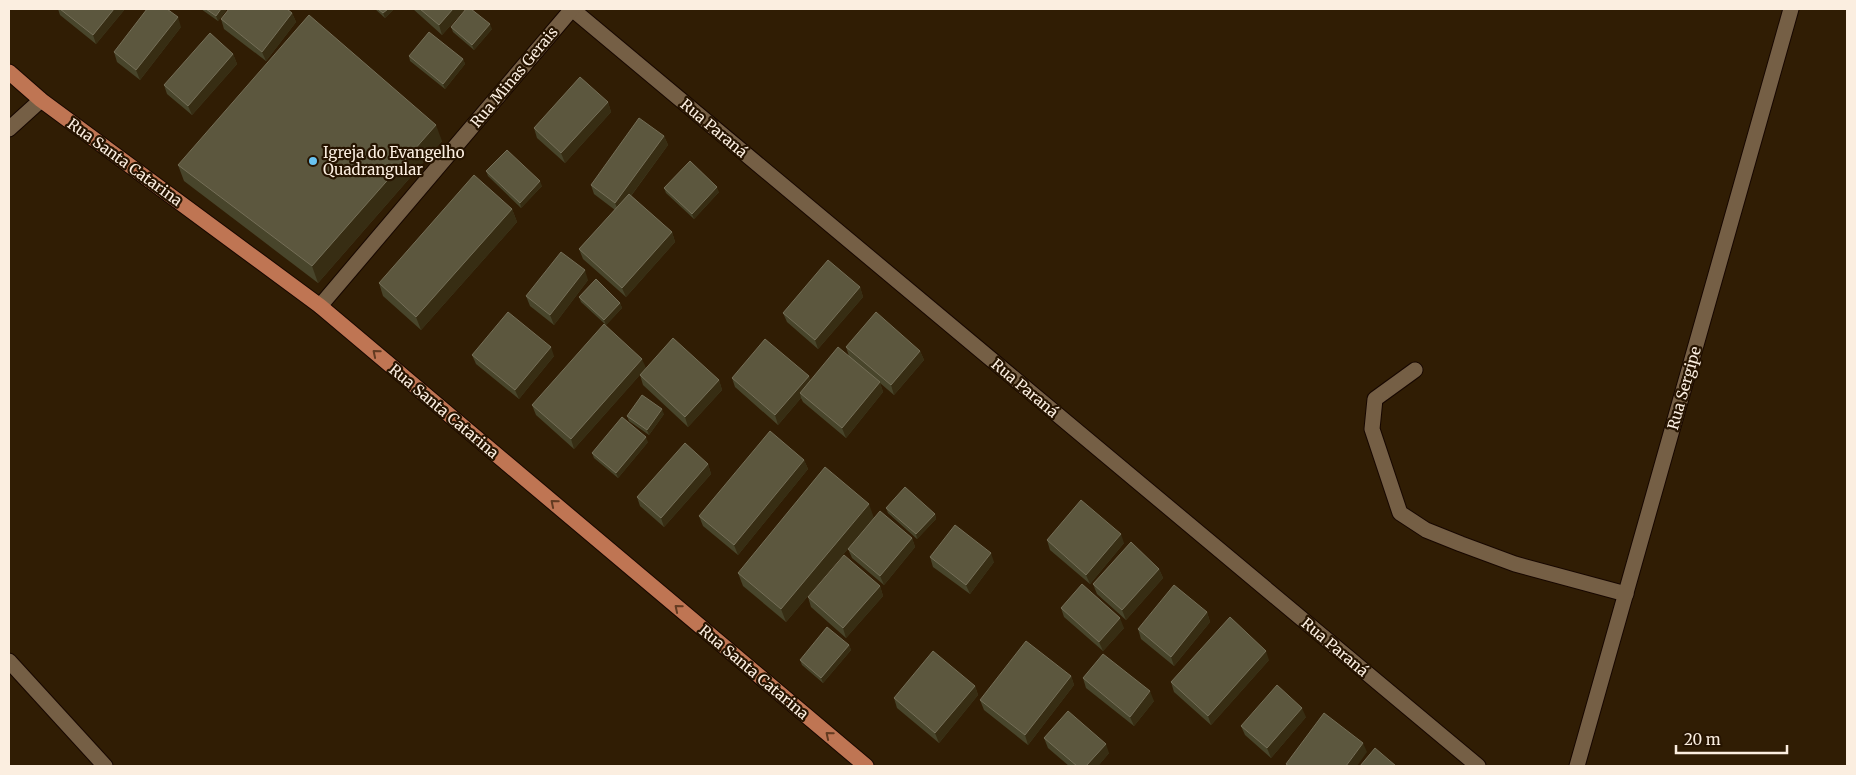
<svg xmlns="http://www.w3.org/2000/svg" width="1856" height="775" font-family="Merriweather,serif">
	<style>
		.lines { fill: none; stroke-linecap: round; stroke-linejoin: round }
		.lane-casing { stroke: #170700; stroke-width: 17 }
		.street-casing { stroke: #170700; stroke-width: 17 }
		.primary-casing { stroke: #170700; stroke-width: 17 }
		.lane { stroke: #755f45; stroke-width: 15 }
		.street { stroke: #755f45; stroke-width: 15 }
		.primary { stroke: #bf7553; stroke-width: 15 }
		.wall { fill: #48452b }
		.shaded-wall { fill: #372d13 }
		.building { fill: #5c573e; stroke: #756f58 }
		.oneway { stroke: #633b21 }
		.poi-dot { fill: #69c3f1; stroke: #261400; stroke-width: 2 }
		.labels { text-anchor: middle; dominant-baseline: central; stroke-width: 4.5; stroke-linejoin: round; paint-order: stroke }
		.street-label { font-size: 15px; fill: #fbeee0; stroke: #261400 }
		.poi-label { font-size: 15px; fill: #fbeee0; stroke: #261400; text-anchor: start }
	</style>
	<rect width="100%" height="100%" fill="#301d04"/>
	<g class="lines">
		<g class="lane-casing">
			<path id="lane" d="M1415 370 1375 399 1372 429 1400 513 1426 530 1461 544 1515 564 1626 594"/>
		</g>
		<g class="street-casing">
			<g id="street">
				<path d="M572 9 1478 766"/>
				<path d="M9 129 41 100"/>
				<path d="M320 306 572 9"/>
				<path d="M9 661 105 766"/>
				<path d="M1577 766 1791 9"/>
			</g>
		</g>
		<g class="primary-casing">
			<path id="primary" d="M9 72 41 100 320 306 866 766"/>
		</g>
		<use href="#lane" class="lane"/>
		<use href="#street" class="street"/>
		<use href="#primary" class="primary"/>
	</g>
	<g class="wall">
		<path d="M58 9H125L96 44 60 15Z"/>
		<path d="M201 9H227L218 21Z"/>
		<path d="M375 9H394L385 18Z"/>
		<path d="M413 9H465L442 35Z"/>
		<path d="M292 13 296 22 266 61 224 29 221 19Z"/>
		<path d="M181 27 140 80 117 62 114 52Z"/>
		<path d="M451 27 492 29 474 50 453 32Z"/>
		<path d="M233 54 237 64 192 115 167 94 164 85Z"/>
		<path d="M409 56 463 59 465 64 445 89 410 61Z"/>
		<path d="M608 102 611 112 565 163 537 138 534 128Z"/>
		<path d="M664 136 668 145 631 196 672 232 675 242 626 297 583 259 579 249 615 210 594 194 591 185Z"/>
		<path d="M442 141 318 283 184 181 178 165Z"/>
		<path d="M486 171 542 186 521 208 488 176Z"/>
		<path d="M664 188 719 192 694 219 666 193Z"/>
		<path d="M512 209 517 222 421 330 383 296 379 283Z"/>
		<path d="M588 280 554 325 530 306 526 296Z"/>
		<path d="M860 287 863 297 818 349 787 322 783 313Z"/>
		<path d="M579 297 620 303 622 308 606 325 581 302Z"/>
		<path d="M846 347 920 351 924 360 894 395 880 383 883 392 846 438 803 402 801 398 778 425 735 387 732 378 809 376 810 380 849 356Z"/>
		<path d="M472 355 554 356 519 399 476 364Z"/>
		<path d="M646 368 574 449 536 415 532 405Z"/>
		<path d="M640 375 719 380 722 390 688 427 643 385Z"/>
		<path d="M664 414 649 435 629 421 627 416Z"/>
		<path d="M648 442 618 478 594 458 592 453Z"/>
		<path d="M804 460 808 469 738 555 703 526 699 516Z"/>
		<path d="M708 464 711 474 664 527 640 506 637 497Z"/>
		<path d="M886 508 935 514 936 519 917 539 888 513Z"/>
		<path d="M874 518 786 622 743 586 738 573Z"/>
		<path d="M912 538 915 547 884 585 852 558 848 549Z"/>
		<path d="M1047 540 1124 543 1090 584 1050 550Z"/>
		<path d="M930 557 994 562 970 594 933 567Z"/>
		<path d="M1159 569 1163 578 1126 620 1097 594 1093 584Z"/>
		<path d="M880 586 883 596 846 638 811 607 808 597Z"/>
		<path d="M1061 608 1124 628 1103 651 1064 617Z"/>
		<path d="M1207 612 1210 622 1174 666 1141 639 1138 629Z"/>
		<path d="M849 645 851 650 823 683 802 665 800 660Z"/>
		<path d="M1269 660 1211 725 1174 692 1171 682Z"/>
		<path d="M1071 676 1074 685 1028 745 984 710 980 700Z"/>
		<path d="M1083 678 1154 701 1134 726 1086 688Z"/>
		<path d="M975 686 978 695 939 743 897 708 894 698Z"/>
		<path d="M1306 717 1271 758 1245 735 1241 726Z"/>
		<path d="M1044 738 1109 753 1098 766H1069L1048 748Z"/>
	</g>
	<g class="shaded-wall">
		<path d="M114 9H125L96 44 93 35Z"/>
		<path d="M221 9H227L218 21 216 16Z"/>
		<path d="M388 9H394L385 18 383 13Z"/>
		<path d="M453 9H465L442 35 439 25Z"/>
		<path d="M292 13 296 22 266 61 262 52Z"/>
		<path d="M178 17 181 27 140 80 136 70Z"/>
		<path d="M490 24 492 29 474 50 472 45Z"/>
		<path d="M233 54 237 64 192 115 188 106Z"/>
		<path d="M463 59 465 64 445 89 443 84Z"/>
		<path d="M608 102 611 112 565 163 561 153Z"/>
		<path d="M436 125 442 141 318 283 312 266Z"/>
		<path d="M664 136 668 145 619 212 615 203Z"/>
		<path d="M540 181 542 186 521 208 520 203Z"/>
		<path d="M717 187 719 192 694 219 692 214Z"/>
		<path d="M512 209 517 222 421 330 416 317Z"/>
		<path d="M672 232 675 242 626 297 622 288Z"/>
		<path d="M585 270 588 280 554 325 550 315Z"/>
		<path d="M860 287 863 297 818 349 815 340Z"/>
		<path d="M620 303 622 308 606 325 604 320Z"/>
		<path d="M551 347 554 356 519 399 515 390Z"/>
		<path d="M920 351 924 360 894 395 891 385Z"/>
		<path d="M642 359 646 368 574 449 571 439Z"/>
		<path d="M809 376 812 386 800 393 801 398 778 425 775 415Z"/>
		<path d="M719 380 722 390 688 427 685 417Z"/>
		<path d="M880 382 883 392 846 438 842 428Z"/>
		<path d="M662 409 664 414 649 435 647 430Z"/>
		<path d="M646 437 648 442 618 478 616 473Z"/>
		<path d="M804 460 808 469 738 555 734 545Z"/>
		<path d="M708 464 711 474 664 527 661 518Z"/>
		<path d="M869 504 874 518 786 622 781 609Z"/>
		<path d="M935 514 936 519 917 539 916 534Z"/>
		<path d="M1121 534 1124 543 1090 584 1086 575Z"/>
		<path d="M912 538 915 547 884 585 880 576Z"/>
		<path d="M991 553 994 562 970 594 966 585Z"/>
		<path d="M1159 569 1163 578 1126 620 1122 610Z"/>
		<path d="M880 586 883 596 846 638 843 628Z"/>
		<path d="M1207 612 1210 622 1174 666 1171 657Z"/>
		<path d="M1120 618 1124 628 1103 651 1099 642Z"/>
		<path d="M849 645 851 650 823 683 821 678Z"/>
		<path d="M1266 651 1269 660 1211 725 1208 716Z"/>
		<path d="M1071 676 1074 685 1028 745 1025 735Z"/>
		<path d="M975 686 978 695 939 743 935 733Z"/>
		<path d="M1150 691 1154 701 1134 726 1130 717Z"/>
		<path d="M1302 708 1306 717 1271 758 1267 748Z"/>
		<path d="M1363 743 1367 752 1357 766H1346Z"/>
		<path d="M1106 744 1109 753 1098 766H1086Z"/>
	</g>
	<g class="building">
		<path d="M60 9H114L93 35Z"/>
		<path d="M147 9H167L178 17 136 70 114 52Z"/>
		<path d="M206 9H221L216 16Z"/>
		<path d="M229 9H287L292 13 262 52 221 19Z"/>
		<path d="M378 9H388L383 13Z"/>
		<path d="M420 9H453L439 25Z"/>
		<path d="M466 9H471L490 24 472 45 451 27Z"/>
		<path d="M309 15 436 125 312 266 178 165Z"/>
		<path d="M429 32 463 59 443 84 409 56Z"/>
		<path d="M210 33 233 54 188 106 164 85Z"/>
		<path d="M580 77 608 102 561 153 534 128Z"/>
		<path d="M639 118 664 136 615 203 591 185Z"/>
		<path d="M507 150 540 181 520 203 486 171Z"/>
		<path d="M690 161 717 187 692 214 664 188Z"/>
		<path d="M474 175 512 209 416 317 379 283Z"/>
		<path d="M629 194 672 232 622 288 579 249Z"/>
		<path d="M561 252 585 270 550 315 526 296Z"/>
		<path d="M828 260 860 287 815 340 783 313Z"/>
		<path d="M596 279 620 303 604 320 579 297Z"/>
		<path d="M508 312 551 347 515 390 472 355Z"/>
		<path d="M876 312 920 351 891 385 846 347Z"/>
		<path d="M604 324 642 359 571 439 532 405Z"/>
		<path d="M673 338 719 380 685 417 640 375Z"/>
		<path d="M765 339 809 376 775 415 732 378Z"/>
		<path d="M838 347 880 382 842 428 800 393Z"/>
		<path d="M642 395 662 409 647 430 627 416Z"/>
		<path d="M622 417 646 437 616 473 592 453Z"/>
		<path d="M770 431 804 460 734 545 699 516Z"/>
		<path d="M685 443 708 464 661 518 637 497Z"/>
		<path d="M825 467 869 504 781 609 738 573Z"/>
		<path d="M905 487 935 514 916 534 886 508Z"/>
		<path d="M1081 500 1121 534 1086 575 1047 540Z"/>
		<path d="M880 511 912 538 880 576 848 549Z"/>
		<path d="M955 525 991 553 966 585 930 557Z"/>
		<path d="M1131 542 1159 569 1122 610 1093 584Z"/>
		<path d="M844 555 880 586 843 628 808 597Z"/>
		<path d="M1082 584 1120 618 1099 642 1061 608Z"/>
		<path d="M1174 585 1207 612 1171 657 1138 629Z"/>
		<path d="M1230 617 1266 651 1208 716 1171 682Z"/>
		<path d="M827 627 849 645 821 678 800 660Z"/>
		<path d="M1026 641 1071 676 1025 735 980 700Z"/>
		<path d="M933 651 975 686 935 733 894 698Z"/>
		<path d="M1103 654 1150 691 1130 717 1083 678Z"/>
		<path d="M1277 685 1302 708 1267 748 1241 726Z"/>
		<path d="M1068 711 1106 744 1086 766H1077L1044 738Z"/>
		<path d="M1324 713 1363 743 1346 766H1289L1286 764Z"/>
		<path d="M1375 748 1396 766H1360Z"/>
	</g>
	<defs><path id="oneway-chevron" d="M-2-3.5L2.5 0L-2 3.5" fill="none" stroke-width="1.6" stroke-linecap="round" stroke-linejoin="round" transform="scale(1.25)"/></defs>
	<g class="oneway">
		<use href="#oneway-chevron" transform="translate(376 353) rotate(-140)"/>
		<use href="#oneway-chevron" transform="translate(554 503) rotate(-140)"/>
		<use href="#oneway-chevron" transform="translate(678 608) rotate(-140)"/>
		<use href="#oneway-chevron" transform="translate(829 735) rotate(-140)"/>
	</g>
	<circle class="poi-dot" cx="313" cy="161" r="5"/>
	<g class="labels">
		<g class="street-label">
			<text transform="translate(514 77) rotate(-50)">Rua Minas Gerais</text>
			<text transform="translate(714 128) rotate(40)">Rua Paraná</text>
			<text transform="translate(125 162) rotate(36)">Rua Santa Catarina</text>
			<text transform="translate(1025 388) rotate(40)">Rua Paraná</text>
			<text transform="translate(1684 388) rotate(-74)">Rua Sergipe</text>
			<text transform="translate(444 411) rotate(40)">Rua Santa Catarina</text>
			<text transform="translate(1335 647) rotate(40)">Rua Paraná</text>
			<text transform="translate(754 672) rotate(40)">Rua Santa Catarina</text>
		</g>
		<g class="poi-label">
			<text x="323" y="152">Igreja do Evangelho<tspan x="323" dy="17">Quadrangular</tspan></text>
		</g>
	</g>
	<rect width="1856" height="775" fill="none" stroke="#fbeee0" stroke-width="20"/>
	<path d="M1676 745v8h111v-8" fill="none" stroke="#fbeee0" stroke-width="2.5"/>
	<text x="1684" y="745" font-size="15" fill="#fbeee0" stroke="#261400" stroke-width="4" paint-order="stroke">20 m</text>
</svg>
